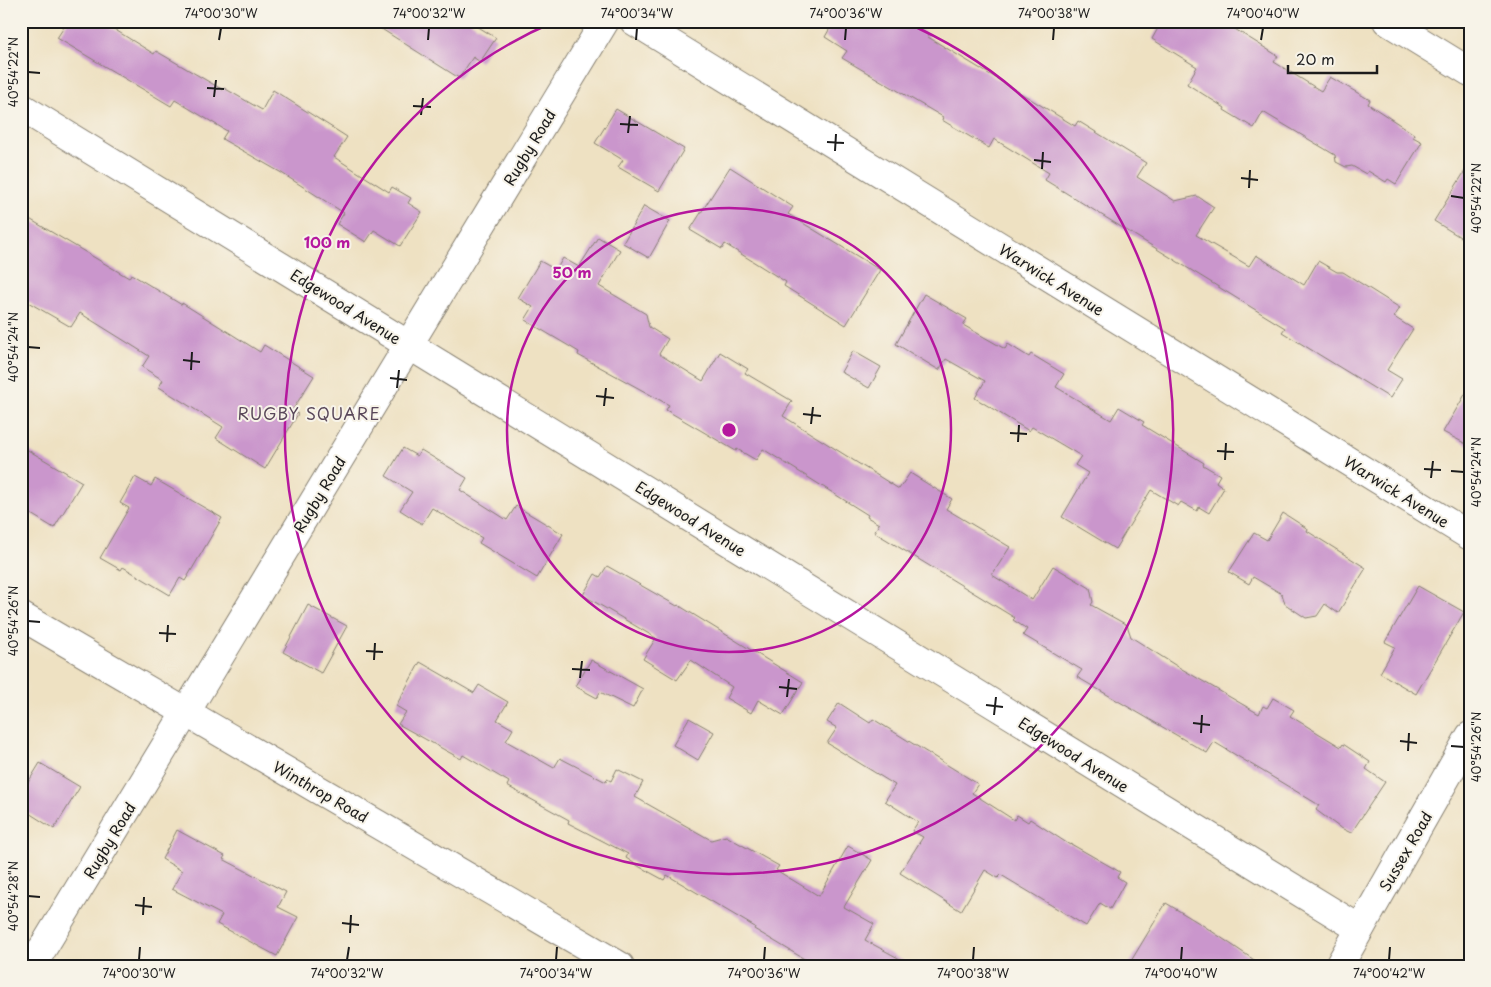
<svg xmlns="http://www.w3.org/2000/svg" width="1491" height="987" font-family="'Playpen Sans',sans-serif">
	<style>
		.building { fill: #ca96cc }
		.lines { fill: none; stroke-linecap: round; stroke-linejoin: round }
		.minor-casing { stroke: #857e6f; stroke-width: 30 }
		.tertiary-casing { stroke: #857e6f; stroke-width: 30 }
		.minor { stroke: #fff; stroke-width: 28 }
		.tertiary { stroke: #fff; stroke-width: 28 }
		.ticks { fill: none; stroke: #1c1c1c; stroke-width: 2 }
		.ring { fill: none; stroke: #b5179e; stroke-width: 2.5 }
		.labels { text-anchor: middle; dominant-baseline: central; stroke-width: 4; stroke-linejoin: round; paint-order: stroke }
		.street-label { font-size: 15px; fill: #1c1c1c; stroke: #f7f3e8 }
		.neighbourhood-label { font-size: 16px; letter-spacing: 1px; fill: #59475a; stroke: #f7f3e8 }
		.centre { fill: #b5179e; stroke: #f7f3e8; stroke-width: 2.5 }
		.ring-label { font-size: 15px; text-anchor: middle; font-weight: bold; fill: #b5179e; stroke: #f7f3e8; stroke-width: 4; stroke-linejoin: round; paint-order: stroke }
		.neatline { fill: none; stroke: #1c1c1c; stroke-width: 2 }
		.ticks-label { font-size: 12px; text-anchor: middle; fill: #1c1c1c }
	</style>
	<rect width="100%" height="100%" fill="#f7f3e8"/>
	<filter id="ink" filterUnits="userSpaceOnUse"><feTurbulence type="fractalNoise" baseFrequency=".02" numOctaves="2"/><feDisplacementMap in="SourceGraphic" scale="10" xChannelSelector="R" yChannelSelector="G"/><feConvolveMatrix kernelMatrix="1 2 1 2 8 2 1 2 1" color-interpolation-filters="sRGB"/></filter>
	<filter id="wash" filterUnits="userSpaceOnUse"><feTurbulence type="fractalNoise" baseFrequency=".0096" numOctaves="4" result="noise"/><feDisplacementMap in="SourceGraphic" scale="20" xChannelSelector="R" yChannelSelector="G"/><feGaussianBlur stdDeviation="1.12" result="paint"/><feColorMatrix in="noise" values="0 0 0 0 0 0 0 0 0 0 0 0 0 0 0 0 0 1.4 0 .05"/><feComposite in="paint" operator="in"/></filter>
	<g filter="url(#wash)">
		<rect width="100%" height="100%" fill="#eee1c2"/>
		<g id="blocks">
			<g class="building">
				<path d="M68 21H101L154 54 156 51 223 90 224 88 262 110 273 90 347 137 334 157 389 192 392 187 411 198 408 203 422 212 400 246 374 230 366 242 337 224 344 213 280 172 222 139 227 131 175 100 171 106 57 38Z"/>
				<path d="M369 21H469L496 38 480 62 473 57 459 78Z"/>
				<path d="M834 21H906L929 35 928 37 1075 126 1078 121 1146 163 1137 177 1175 201 1197 196 1214 207 1196 235 1249 266 1256 255 1304 285 1318 261 1337 272H1343L1400 308 1394 317 1413 329 1387 370 1402 379 1390 398 1282 332 1285 328 1045 180 1049 173 994 139 989 148 942 120 943 117 842 58 847 51 825 37Z"/>
				<path d="M1162 21H1222L1278 56 1274 62 1321 91 1330 77 1370 100 1368 104 1414 134 1413 137 1422 142 1396 184 1388 179 1386 182 1368 171 1366 174 1352 166 1346 167 1336 162 1335 155 1263 112 1254 128 1224 110 1225 108 1187 84 1197 67 1152 39Z"/>
				<path d="M616 109 684 149 659 191 618 167 623 160 595 143Z"/>
				<path d="M1470 163V243L1434 221Z"/>
				<path d="M730 167 793 207 788 214 880 270 846 325 784 286 786 282 725 244 722 249 690 230Z"/>
				<path d="M644 206 670 221 649 258 623 243Z"/>
				<path d="M21 214 129 278 131 274 182 305V303L260 352 264 345 314 376 292 411 298 414 265 469 216 438 223 427 159 387 163 380 142 367 149 356 80 313 71 327 21 298Z"/>
				<path d="M598 237 620 250 599 286 646 314 649 327 668 339 659 354 703 381 720 352 748 369 745 373 792 401 783 416 899 489 910 473 952 499 946 509 1010 547 992 575 1032 600 1053 566 1090 588 1093 602 1091 605 1127 625 1131 637 1175 665 1259 714 1263 706 1267 708 1273 698 1294 710 1290 716 1341 747 1343 744 1370 762 1366 769 1385 782 1351 833 1339 827 1316 810 1319 805 1214 742 1207 753 1077 677 1082 670 1023 635 1027 629 1013 620 1015 618 874 532 879 524 867 517 868 515 763 449 756 460 737 449 736 451 666 410 669 405 578 355 579 352 525 320 533 307 518 298 540 261 556 270 563 258 579 267Z"/>
				<path d="M924 294 967 319 963 325 1005 349 1008 344 1029 357 1031 354 1064 374 1056 387 1111 420 1119 407 1144 422 1142 425 1204 463 1203 465 1220 475 1216 482 1224 488 1209 513 1199 507 1197 511 1181 502 1178 506 1151 490 1115 549 1062 517 1088 473 1075 465 1081 456 1032 427 1029 431 975 398 985 381 946 359 939 370 896 344Z"/>
				<path d="M853 351 881 367 869 388 841 372Z"/>
				<path d="M1470 386V446L1443 432Z"/>
				<path d="M21 446 82 482 54 528 21 508Z"/>
				<path d="M403 448 417 456 421 450 467 478 460 490 507 520 516 506 563 534 537 578 479 543 482 538 432 508 422 524 400 510 412 492 386 476Z"/>
				<path d="M135 477 151 486 155 479 222 518 185 581 180 578 170 595 123 567 121 570 100 558 129 508 120 503Z"/>
				<path d="M1283 513 1308 529 1307 531 1366 568 1338 613 1325 604 1317 616 1306 618 1285 604 1282 594 1253 577 1249 584 1229 572 1254 533 1267 540Z"/>
				<path d="M607 566 677 606 678 605 803 682 783 715 758 700 751 713 726 698 732 687 691 660 677 680 643 659 656 638 583 595 595 574 600 577Z"/>
				<path d="M1418 586 1464 612 1416 694 1380 673 1395 647 1385 642Z"/>
				<path d="M308 605 347 626 321 673 283 652Z"/>
				<path d="M591 660 643 689 633 708 600 692 597 698 575 686Z"/>
				<path d="M420 662 474 693 479 685 508 702 497 720 513 729 506 741 554 768 560 758 606 782 607 779 611 781 617 769 643 782 635 797 711 840 726 836 779 866 776 870 819 896 848 846 872 860 844 907 874 924 865 940 913 966H816L754 929 755 927 667 875 664 880 640 867 626 858 628 854 568 823 569 820 507 786 509 782 463 755 461 759 398 724 406 712 396 706Z"/>
				<path d="M839 703 870 723 873 719 978 784 972 793 1014 820 1017 815 1028 822 1030 819 1070 845 1071 844 1120 872 1117 877 1125 882 1110 909 1100 903 1086 926 1001 875 998 878 985 870 961 911 900 873 923 837 912 831 918 822 885 801 895 785 827 743 837 728 827 722Z"/>
				<path d="M689 718 714 732 698 760 673 745Z"/>
				<path d="M40 763 80 787 54 829 21 808V794Z"/>
				<path d="M177 830 225 856 223 859 286 892 278 907 298 917 277 956 217 924 222 915 172 889 182 871 162 859Z"/>
				<path d="M1166 903 1204 926 1263 966H1128Z"/>
			</g>
		</g>
	</g>
	<g filter="url(#ink)">
		<use href="#blocks" fill-opacity="0" stroke="#857e6f" stroke-width="1"/>
		<g class="lines">
			<g class="minor-casing">
				<g id="minor">
					<path d="M634 21 1470 536"/>
					<path d="M1387 21 1470 72"/>
					<path d="M21 107 1360 929"/>
					<path d="M21 616 620 966"/>
					<path d="M32 966 605 21"/>
				</g>
			</g>
			<g class="tertiary-casing">
				<path id="tertiary" d="M1339 966 1470 736"/>
			</g>
			<use href="#minor" class="minor"/>
			<use href="#tertiary" class="tertiary"/>
		</g>
	</g>
	<path class="ticks" d="M219 40 221 28M428 40 429 28M636 40 637 28M845 40 846 28M1053 40 1054 28M1261 40 1263 28M28 72 40 73M207 88 224 89M214 97 216 80M413 106 431 107M421 115 423 98M620 124 638 125M628 133 630 116M827 142 844 143M835 151 836 134M1034 160 1051 162M1042 169 1043 152M1241 178 1258 180M1249 188 1250 170M1451 196 1464 198M28 347 40 348M183 360 200 362M191 370 192 352M390 378 407 380M397 388 399 370M596 396 614 398M604 406 606 388M803 414 821 416M811 424 813 407M1010 433 1027 434M1018 442 1019 425M1217 451 1234 452M1225 460 1226 443M1424 469 1441 470M1451 471 1464 472M1431 478 1433 461M28 621 40 622M159 633 176 634M167 642 168 625M366 651 383 652M374 660 375 643M572 669 590 670M580 678 582 661M779 687 797 689M787 697 789 679M986 705 1003 707M994 715 996 697M1193 723 1210 725M1201 733 1202 715M1400 741 1417 743M1451 746 1464 747M1408 751 1409 733M28 896 40 897M135 905 152 907M143 915 144 897M342 923 359 925M350 933 351 915M139 960 140 947M347 960 349 947M556 960 557 947M764 960 765 947M973 960 974 947M1181 960 1182 947M1389 960 1390 947"/>
	<g class="ring">
		<circle cx="729" cy="430" r="222"/>
		<path d="M902 21A444 444 0 1 1 556 21"/>
	</g>
	<g class="labels">
		<g class="street-label">
			<text transform="translate(529 147) rotate(-59)">Rugby Road</text>
			<text transform="translate(1052 279) rotate(32)">Warwick Avenue</text>
			<text transform="translate(346 306) rotate(32)">Edgewood Avenue</text>
			<text transform="translate(1397 491) rotate(32)">Warwick Avenue</text>
			<text transform="translate(319 494) rotate(-59)">Rugby Road</text>
			<text transform="translate(691 518) rotate(32)">Edgewood Avenue</text>
			<text transform="translate(1074 754) rotate(32)">Edgewood Avenue</text>
			<text transform="translate(321 791) rotate(30)">Winthrop Road</text>
			<text transform="translate(109 840) rotate(-59)">Rugby Road</text>
			<text transform="translate(1405 851) rotate(-60)">Sussex Road</text>
		</g>
		<g class="neighbourhood-label">
			<text x="309" y="413">RUGBY SQUARE</text>
		</g>
	</g>
	<circle cx="729" cy="430" r="8" class="centre"/>
	<g class="ring-label">
		<text x="327" y="248">100 m</text>
		<text x="572" y="278">50 m</text>
	</g>
	<rect width="1491" height="987" fill="none" stroke="#f7f3e8" stroke-width="55"/>
	<path d="M1288 65v8h89v-8" fill="none" stroke="#1c1c1c" stroke-width="2.5"/>
	<text x="1296" y="65" font-size="15" fill="#1c1c1c" stroke="#f7f3e8" stroke-width="4" paint-order="stroke">20 m</text>
	<rect x="28" y="28" width="1436" height="932" class="neatline"/>
	<g class="ticks-label">
		<text x="221" y="18">74°00'30"W</text>
		<text x="429" y="18">74°00'32"W</text>
		<text x="637" y="18">74°00'34"W</text>
		<text x="846" y="18">74°00'36"W</text>
		<text x="1054" y="18">74°00'38"W</text>
		<text x="1263" y="18">74°00'40"W</text>
		<text transform="translate(14 72) rotate(-90)" y="4">40°54'22"N</text>
		<text transform="translate(1477 198) rotate(-90)" y="4">40°54'22"N</text>
		<text transform="translate(14 347) rotate(-90)" y="4">40°54'24"N</text>
		<text transform="translate(1477 472) rotate(-90)" y="4">40°54'24"N</text>
		<text transform="translate(14 621) rotate(-90)" y="4">40°54'26"N</text>
		<text transform="translate(1477 747) rotate(-90)" y="4">40°54'26"N</text>
		<text transform="translate(14 896) rotate(-90)" y="4">40°54'28"N</text>
		<text x="139" y="978">74°00'30"W</text>
		<text x="347" y="978">74°00'32"W</text>
		<text x="556" y="978">74°00'34"W</text>
		<text x="764" y="978">74°00'36"W</text>
		<text x="973" y="978">74°00'38"W</text>
		<text x="1181" y="978">74°00'40"W</text>
		<text x="1389" y="978">74°00'42"W</text>
	</g>
</svg>
